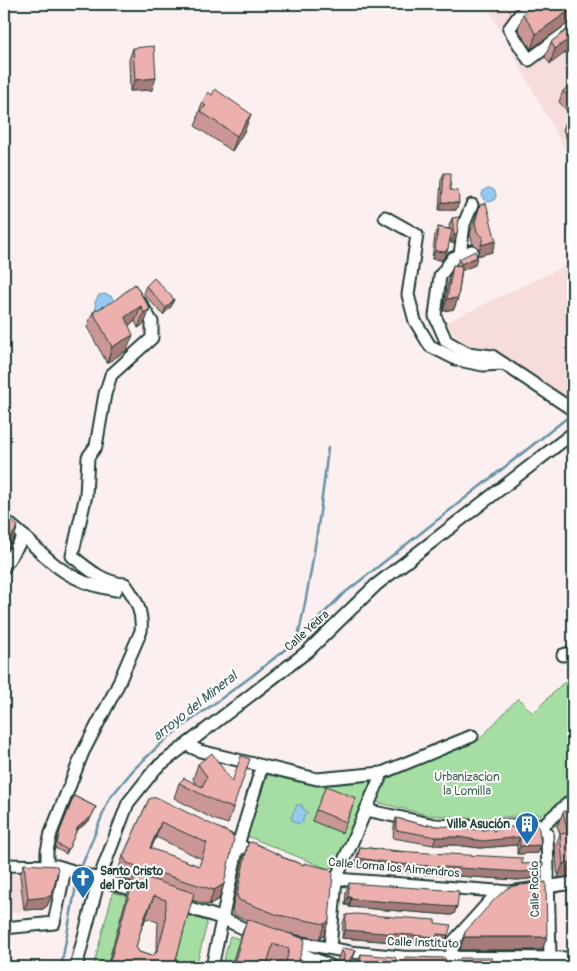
<svg xmlns="http://www.w3.org/2000/svg" width="577" height="971" font-family="Pangolin,sans-serif">
	<style>
		.built { fill: #f6dcdc }
		.green { fill: #a5dda2; stroke: #628d6b }
		.water { fill: #95c9f2; stroke: #6691a6 }
		.lines { fill: none; stroke-linecap: round; stroke-linejoin: round }
		.stream { stroke: #6691a6; stroke-width: 2.5 }
		.minor-casing { stroke: #1f3d34; stroke-width: 15 }
		.minor { stroke: #fff; stroke-width: 11 }
		.wall { fill: #cb9796; stroke: #1f3d34; fill-rule: evenodd }
		.shaded-wall { fill: #a57b7a; stroke: #1f3d34 }
		.building { fill: #ecb0ae; stroke: #1f3d34; fill-rule: evenodd }
		.labels { text-anchor: middle; dominant-baseline: central; stroke-width: 4; stroke-linejoin: round; paint-order: stroke }
		.street-label { font-size: 12px; fill: #1f3d34; stroke: #fff }
		.park-label { font-size: 12px; fill: #406550; stroke: #fff }
		.poi-label { font-size: 12px; font-weight: bold; fill: #1f3d34; stroke: #fff; text-anchor: end }
		.water-label { font-size: 14px; font-style: italic; fill: #3c6064; stroke: #fff }
	</style>
	<rect width="100%" height="100%" fill="#fbefef"/>
	<filter id="ink" filterUnits="userSpaceOnUse"><feTurbulence type="fractalNoise" baseFrequency=".02" numOctaves="2"/><feDisplacementMap in="SourceGraphic" scale="10" xChannelSelector="R" yChannelSelector="G"/><feConvolveMatrix kernelMatrix="1 2 1 2 8 2 1 2 1" color-interpolation-filters="sRGB"/></filter>
	<g filter="url(#ink)">
		<g class="built">
			<path d="M486 4H573V164Z"/>
			<path d="M573 262V413L555 401 479 357 443 324Z"/>
			<path d="M4 874H20L24 911 4 914Z"/>
		</g>
		<g class="green">
			<path d="M568 681 573 684V820L552 827 539 814 478 819 428 815 376 802 384 778 478 741 518 698 533 713 562 684Z"/>
			<path d="M270 774C305 787 330 786 367 781L370 782V787L334 866 328 869 247 836 267 776Z"/>
			<path d="M113 892 127 896 107 967H93Z"/>
			<path d="M186 915 206 921 207 924 196 967H172Z"/>
			<path d="M230 936 237 938 239 941 231 967H222Z"/>
		</g>
		<g class="water">
			<circle cx="489" cy="195" r="7"/>
			<path d="M105 294 111 296 115 302 96 312 95 302 99 295Z"/>
			<path d="M297 805H302L303 809 307 812 306 815 303 817V822L300 824 294 822 291 818Z"/>
		</g>
		<g class="lines">
			<g class="stream">
				<path d="M298 637C312 574 321 512 328 448"/>
				<path d="M80 870 109 799 134 769 167 738 252 676 298 639 342 595 567 418 572 411"/>
				<path d="M61 967 78 875"/>
			</g>
			<g class="minor-casing">
				<g id="minor">
					<path d="M536 4 520 14 509 29 529 60 573 27"/>
					<path d="M385 217 417 235 408 295 415 321 430 346 458 360 483 365 504 364 570 408 573 404"/>
					<path d="M472 251 453 258 440 276 435 316 446 341 467 353 492 356 504 364"/>
					<path d="M460 255 464 224 472 205"/>
					<path d="M4 520C29 537 48 565 76 578 87 584 104 588 116 590"/>
					<path d="M4 567 24 536"/>
					<path d="M563 655 573 652"/>
					<path d="M187 745 200 751 317 779 382 773 472 736"/>
					<path d="M366 810 435 825 481 827 537 824 547 833 550 958"/>
					<path d="M541 827 573 799"/>
					<path d="M220 836 259 855"/>
					<path d="M4 865 57 866 143 893"/>
					<path d="M47 865V851L51 833 62 805 83 752 116 689 141 631C143 612 136 599 125 584 104 583 88 569 72 556L86 495 88 457 96 446 105 394 111 375 152 338V322L140 302"/>
					<path d="M319 875 336 879 510 892 573 883"/>
					<path d="M177 904 221 918 258 935"/>
					<path d="M4 928 54 923 65 869"/>
					<path d="M289 941 350 952 402 957 573 958"/>
					<path d="M286 947 333 967"/>
					<path d="M330 948 336 879 382 773"/>
					<path d="M76 967 99 879 128 803 156 768 308 651 376 585 573 433"/>
					<path d="M212 967 238 845 262 766"/>
					<path d="M450 967 453 942 499 891"/>
				</g>
			</g>
			<use href="#minor" class="minor"/>
		</g>
		<g class="wall">
			<path d="M573 4V20L531 49 518 29 523 14Z"/>
			<path d="M573 25 550 64 545 57 551 42Z"/>
			<path d="M133 48 152 90 130 91 129 60Z"/>
			<path d="M573 82V115L572 116 559 102 563 91Z"/>
			<path d="M212 95 245 130 232 151 195 126 198 119 197 118 202 103Z"/>
			<path d="M573 121V147L571 148 563 130 566 122Z"/>
			<path d="M444 173 450 190 456 210H439L441 180Z"/>
			<path d="M480 205 492 252 477 256 479 249 473 244 470 234Z"/>
			<path d="M452 218 457 235 454 243H451L450 237 446 255 442 260 432 259 435 235 438 227 450 229 449 226Z"/>
			<path d="M459 259 475 265 462 270 458 298 454 309 443 311 449 277 453 265 456 266Z"/>
			<path d="M135 284 150 309 144 324 138 328 135 321 128 326 127 350 107 363 87 327 93 312 114 301Z"/>
			<path d="M146 286 174 299 171 307 163 315 143 293Z"/>
			<path d="M198 764 233 808 228 824 213 819 174 798 179 783 196 784 193 779Z"/>
			<path d="M74 796 96 807 89 821 76 831 66 854 55 848 58 835Z"/>
			<path d="M356 798 342 833 312 821 316 810Z"/>
			<path d="M149 799 231 834 224 884 219 899 209 905 192 900 174 967H107L127 896 132 882 122 878 118 871 123 856ZM156 837 202 859 199 866 151 849ZM146 918 158 922 157 946 155 954 151 956 139 952 136 947 140 932Z"/>
			<path d="M573 809V876L558 878 555 848 560 834 557 826 563 812Z"/>
			<path d="M396 818 428 826V824L436 826 476 830V829L493 831 508 827 541 845 538 853 517 854V845L480 848 456 845H433L393 838 394 826Z"/>
			<path d="M248 843 282 857 304 865 329 869 324 935 319 939 287 933 297 967H269L266 966V967H231L239 941 247 920 234 915 232 910 243 859Z"/>
			<path d="M360 847 522 864 540 873 537 878 518 880 396 872 355 866 357 855Z"/>
			<path d="M24 864 52 895 47 906 43 909 24 910 20 875Z"/>
			<path d="M349 883 457 906 454 914 451 915 349 907V905H345L346 891Z"/>
			<path d="M346 915 435 923 445 943 435 942 434 945 342 938 343 923Z"/>
			<path d="M465 932 547 937 542 950H460V945Z"/>
			<path d="M341 950H356L352 961 339 963 337 961Z"/>
			<path d="M361 954 400 967H358V961Z"/>
		</g>
		<g class="shaded-wall">
			<path d="M573 8V20L531 49 536 34Z"/>
			<path d="M573 36V47L550 64 555 49Z"/>
			<path d="M156 78 152 90 130 91 135 80Z"/>
			<path d="M251 114 245 130 232 151 237 136Z"/>
			<path d="M442 202 459 203 456 210H439Z"/>
			<path d="M454 235H457L454 243H451Z"/>
			<path d="M496 241 492 252 477 256 481 245Z"/>
			<path d="M448 248 446 255 442 260 432 259 435 251Z"/>
			<path d="M477 257 475 265 458 272 461 264Z"/>
			<path d="M458 298 454 309 443 311 447 299Z"/>
			<path d="M174 299 171 307 163 315 166 308Z"/>
			<path d="M141 306 135 321 119 332 125 317Z"/>
			<path d="M150 309 144 324 138 328 144 313Z"/>
			<path d="M133 335 127 350 107 363 112 347Z"/>
			<path d="M18 526 14 538 4 554V549Z"/>
			<path d="M96 807 89 821 76 831 66 854 78 827Z"/>
			<path d="M161 822 156 837 144 864 150 848Z"/>
			<path d="M436 837H520L517 845 480 848 456 845H433Z"/>
			<path d="M541 845 538 853 517 854 520 846Z"/>
			<path d="M358 858 543 865 540 873 537 878 518 880 396 872 355 866Z"/>
			<path d="M573 862V873L572 876 558 878 563 864Z"/>
			<path d="M224 884 219 899 209 905 214 890Z"/>
			<path d="M52 895 47 906 43 909 24 910 28 899Z"/>
			<path d="M154 896 146 918 136 941 144 919Z"/>
			<path d="M348 897H351L349 905H345Z"/>
			<path d="M351 899 457 906 454 914 451 915 349 907Z"/>
			<path d="M329 920 324 935 319 939 325 924Z"/>
			<path d="M345 930 437 934 448 935 445 943 435 942 434 945 342 938Z"/>
			<path d="M464 937H547L542 950H460Z"/>
			<path d="M356 950 352 961 348 967H345Z"/>
			<path d="M360 965 379 967H359Z"/>
		</g>
		<g class="building">
			<path d="M532 4H573V8L536 34 523 14Z"/>
			<path d="M573 25V36L555 49 551 42Z"/>
			<path d="M154 46 156 78 135 80 133 48Z"/>
			<path d="M573 82V101L563 91Z"/>
			<path d="M215 89 251 114 237 136 200 111 206 106 202 103 208 92 212 95Z"/>
			<path d="M572 119 573 121V140L566 122Z"/>
			<path d="M444 173H451L450 190 458 191 459 203 442 202Z"/>
			<path d="M486 203 496 241 481 245 483 237 477 232 475 222 480 205Z"/>
			<path d="M459 217 457 235H454L452 218Z"/>
			<path d="M438 227 452 230 448 248 445 252 435 251Z"/>
			<path d="M475 251 477 257 461 264 459 259Z"/>
			<path d="M453 265 462 266 458 298 447 299Z"/>
			<path d="M154 278 174 299 166 308 146 286Z"/>
			<path d="M135 284 150 309 144 313 141 306 125 317 133 335 112 347 93 312 114 301Z"/>
			<path d="M9 518 18 526 4 549V522Z"/>
			<path d="M212 753 232 782 241 756 250 759 233 808 219 803 179 783 184 778 202 787 207 777 198 764Z"/>
			<path d="M326 786 356 798 346 822 316 810Z"/>
			<path d="M74 796 96 807 91 817 78 827 68 850 57 844 60 831Z"/>
			<path d="M156 797 231 834 234 839 224 884 214 890 127 863 123 856 149 799ZM161 822 207 843 199 866 150 848Z"/>
			<path d="M573 809V862L563 864 560 834 568 833 563 812Z"/>
			<path d="M396 818 428 826V824L436 826 461 827 477 830 476 829 484 830 493 828V831L508 827 537 826 539 829 541 845 520 846V837L483 841 459 837H436L396 830Z"/>
			<path d="M252 842 282 856 281 857 304 865V863L329 869 333 874 329 920 325 924 278 915 239 900 237 895 248 843Z"/>
			<path d="M360 847 392 851 522 858V864L543 863V865L540 870 521 872 399 864 358 858Z"/>
			<path d="M24 864 57 866 58 870 52 895 47 897 28 899Z"/>
			<path d="M135 874 194 893 174 967H117L109 965ZM154 896 166 900 165 924 157 952 151 956 139 952 136 947 144 919Z"/>
			<path d="M546 882 547 937H464L465 932 494 900 506 889 513 886Z"/>
			<path d="M349 883 459 891 457 906 454 907 351 899V897H348Z"/>
			<path d="M356 914 435 920V923L451 925 448 935 437 934V937L345 930 346 915Z"/>
			<path d="M247 919 305 939 297 967H285L289 949 273 944 266 967H233Z"/>
			<path d="M342 948 356 950 345 967H328L331 961 338 963 344 959V954L341 950Z"/>
			<path d="M361 954 395 957 400 967H379L360 965Z"/>
			<path d="M405 957 445 958 446 963 452 967 458 965 460 958H492V967H402Z"/>
		</g>
	</g>
	<defs>
		<g id="building-pin" transform="scale(1.25)"><path d="M0 17L-7.5 6A9.5 9.5 0 1 1 7.5 6Z" fill="#1f6fb2" stroke="#fff"/><path d="M-4-6H4V6H1V3H-1V6H-4ZM-2.5-4.3h1.7v1.8h-1.7ZM.8-4.3h1.7v1.8H.8ZM-2.5-1h1.7V.8h-1.7ZM.8-1h1.7V.8H.8Z" fill="#fff"/></g>
		<g id="church-pin" transform="scale(1.25)"><path d="M0 17L-7.5 6A9.5 9.5 0 1 1 7.5 6Z" fill="#1f6fb2" stroke="#fff"/><path d="M-1.2-6h2.4v3.5h3.3v2.4h-3.3V6h-2.4V-.1h-3.3v-2.4h3.3Z" fill="#fff"/></g>
	</defs>
	<g fill-rule="evenodd">
		<use href="#building-pin" x="527" y="824"/>
		<use href="#church-pin" x="83" y="878"/>
	</g>
	<g class="labels">
		<g class="street-label">
			<text transform="translate(307 631) rotate(-42)">Calle Yedra</text>
			<text transform="translate(394 868) rotate(5)">Calle Loma los Almendros</text>
			<text transform="translate(535 889) rotate(-91)">Calle Rocío</text>
			<text transform="translate(423 943) rotate(2)">Calle Instituto</text>
		</g>
		<g class="park-label">
			<text x="467" y="777">Urbanizacion<tspan x="467" dy="14">la Lomilla</tspan></text>
		</g>
		<g class="poi-label">
			<text x="510" y="824">Villa Asución</text>
			<text x="100" y="871" text-anchor="start">Santo Cristo<tspan x="100" dy="14">del Portal</tspan></text>
		</g>
		<g class="water-label">
			<text transform="translate(195 706) rotate(-38)">arroyo del Mineral</text>
		</g>
	</g>
	<rect width="577" height="971" fill="none" stroke="#fff" stroke-width="20"/>
	<rect x="10" y="10" width="557" height="951" fill="none" stroke="#1f3d34" stroke-width="2" filter="url(#ink)"/>
</svg>
